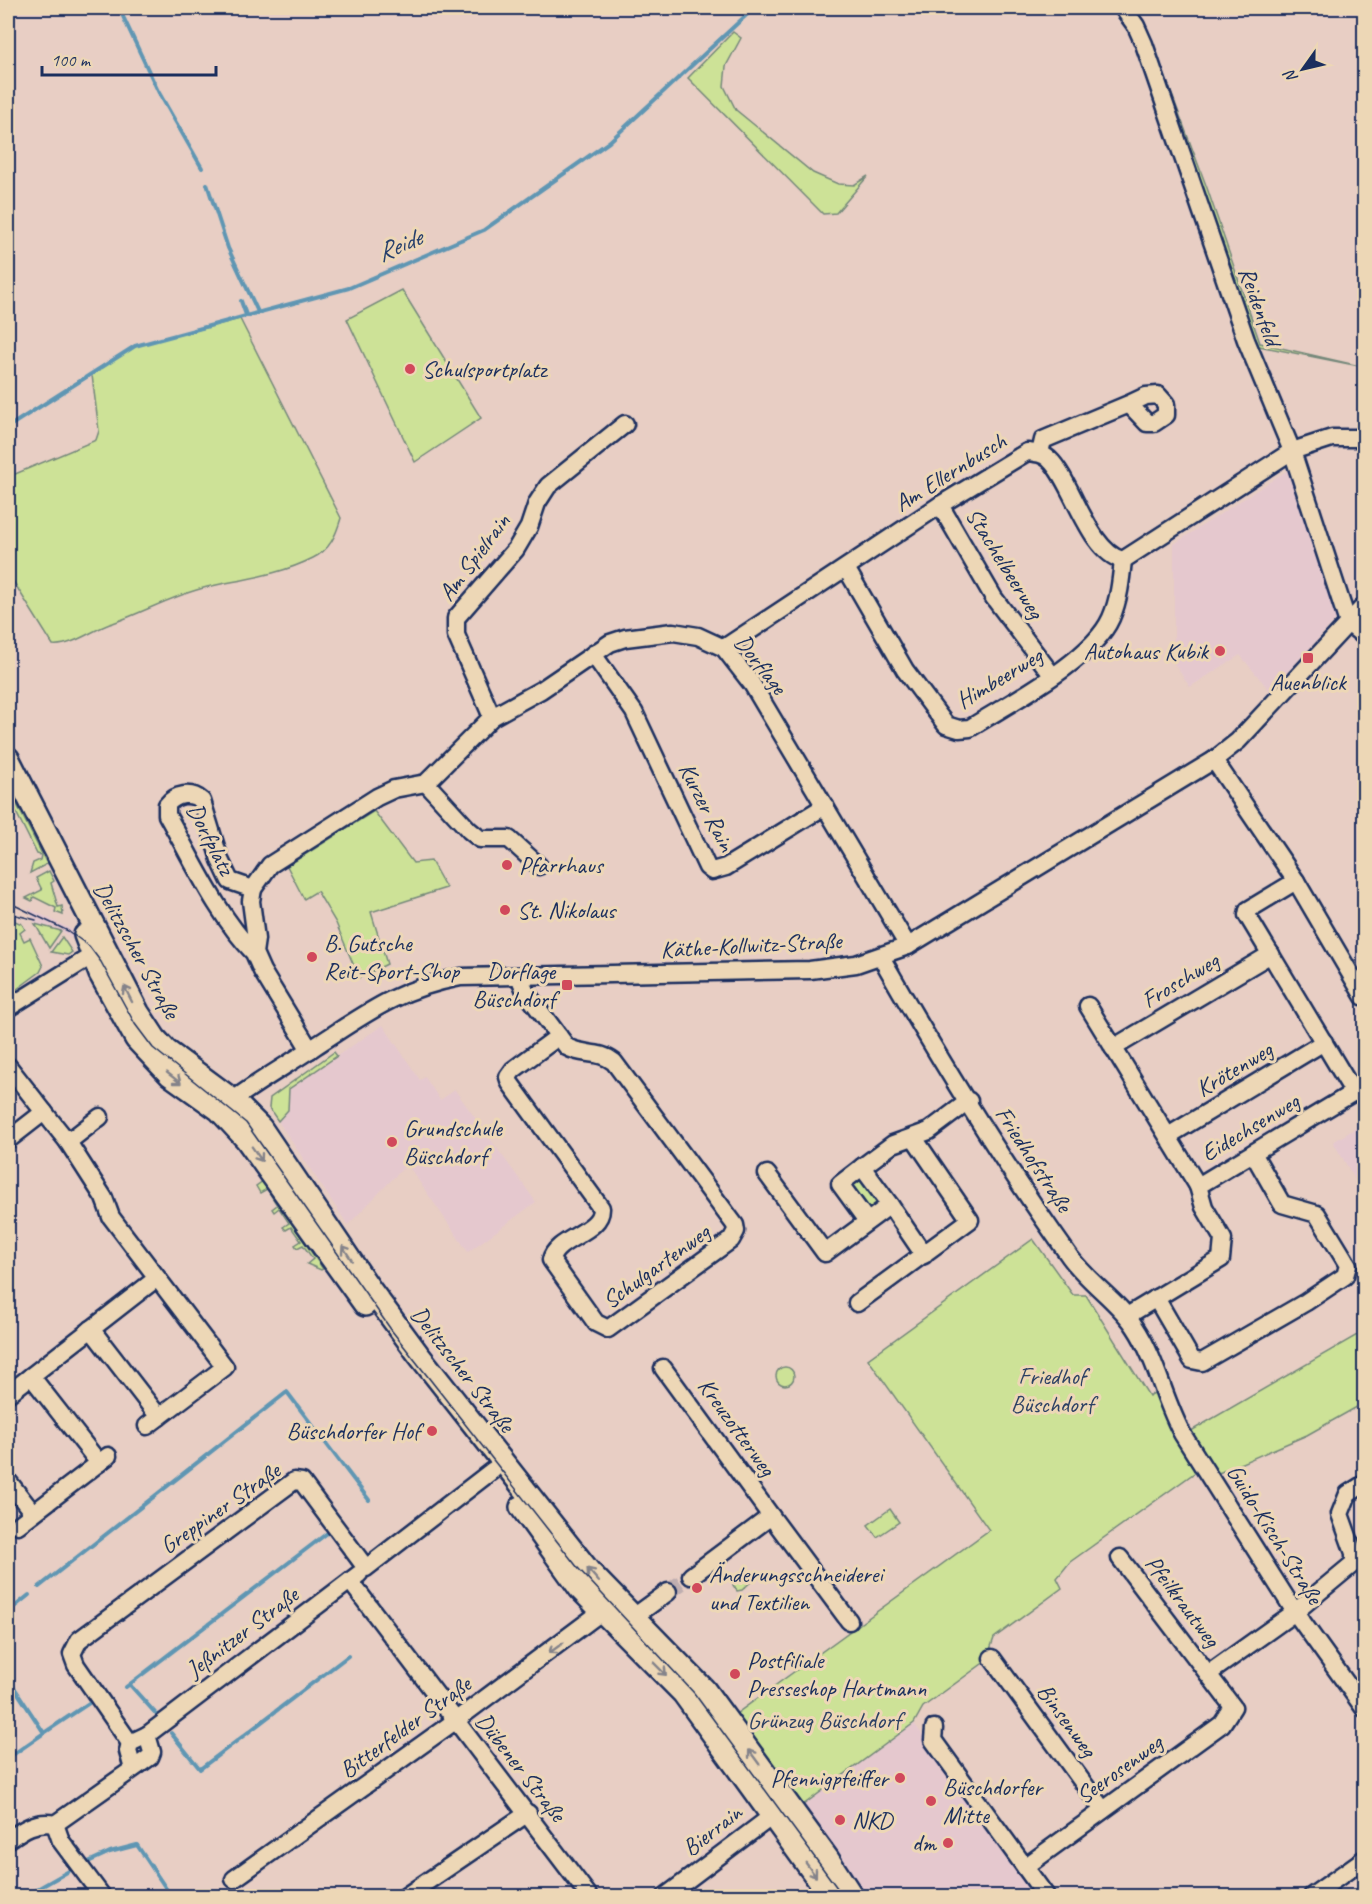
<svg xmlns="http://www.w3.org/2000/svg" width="1372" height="1904" font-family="Caveat,sans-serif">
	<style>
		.built { fill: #e5c8ce }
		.green { fill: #cde297; stroke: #74887a; stroke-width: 1.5 }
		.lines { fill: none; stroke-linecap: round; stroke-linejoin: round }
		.stream { stroke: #5f96b3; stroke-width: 4 }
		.minor-tunnel { stroke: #bfaeb0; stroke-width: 16; stroke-dasharray: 16 8; stroke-linecap: butt }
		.minor-casing { stroke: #1b2f5e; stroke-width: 21 }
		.major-casing { stroke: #1b2f5e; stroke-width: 26 }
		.minor { stroke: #edd7b6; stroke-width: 16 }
		.major { stroke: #edd7b6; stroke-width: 21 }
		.tram { stroke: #1b2f5e; stroke-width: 1.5 }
		.oneway { stroke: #84838a }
		.poi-dot { fill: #d1495b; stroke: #edd7b6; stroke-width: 2 }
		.labels { text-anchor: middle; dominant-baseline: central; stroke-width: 6; stroke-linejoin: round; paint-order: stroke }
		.street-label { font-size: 24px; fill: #1b2f5e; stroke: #edd7b6 }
		.poi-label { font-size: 24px; fill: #1b2f5e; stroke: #edd7b6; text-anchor: start }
		.park-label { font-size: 24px; fill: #2d4164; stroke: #edd7b6 }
		.water-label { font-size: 26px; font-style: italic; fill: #26406c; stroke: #edd7b6 }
	</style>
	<rect width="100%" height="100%" fill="#e8cec4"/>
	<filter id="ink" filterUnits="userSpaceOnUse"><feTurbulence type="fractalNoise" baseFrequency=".0167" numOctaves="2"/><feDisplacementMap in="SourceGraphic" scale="12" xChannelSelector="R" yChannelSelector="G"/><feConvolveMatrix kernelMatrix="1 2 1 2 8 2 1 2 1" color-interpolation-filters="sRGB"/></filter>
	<g filter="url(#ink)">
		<g class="built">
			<path d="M1288 470 1338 617 1270 691 1240 655 1190 687 1174 663V544Z"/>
			<path d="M29 908 81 934 80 943 61 931 35 924Z"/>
			<path d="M383 1025 420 1080 425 1077 440 1100 455 1090 536 1202 468 1252 407 1164 348 1225 278 1121 288 1110V1089Z"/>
			<path d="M1364 1123V1194L1333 1142Z"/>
			<path d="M914 1723 1039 1896H865L803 1805Z"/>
		</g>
		<g class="green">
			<path d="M1128 8H1134L1147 28 1207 188 1260 343 1364 367 1254 345Z"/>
			<path d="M733 32 741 38 726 66 724 86 736 110 813 173 838 184 854 185 868 176 836 213 823 214 688 78Z"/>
			<path d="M402 290 481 418 415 462 347 319Z"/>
			<path d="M240 319 341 518C336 535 330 550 313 558 280 575 243 579 207 587 174 595 144 612 113 623 95 628 72 647 53 645L8 573V477L96 440 99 431 92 375 135 346Z"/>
			<path d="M8 787 47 864 30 873 33 863 40 860 41 855 37 854 8 796Z"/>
			<path d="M374 811 413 863 431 861 446 888 371 912 387 964 359 978 336 923 317 891 304 899 287 866Z"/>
			<path d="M49 871 54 881 51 883 58 907 62 906 63 915 55 912 56 908 34 897 32 901 26 898 42 890 36 878Z"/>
			<path d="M8 918 22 924 25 929 20 933 24 941 30 938 43 966 40 972 13 992 8 984Z"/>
			<path d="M35 924 61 931 49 948Z"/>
			<path d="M62 937 72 952 68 955 51 952Z"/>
			<path d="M334 1052 337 1056 289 1089 288 1110 278 1121 269 1108 270 1098Z"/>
			<path d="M861 1178 881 1204 867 1213 851 1195 850 1182Z"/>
			<path d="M263 1181 323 1269 321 1270 307 1264 313 1259 303 1245 297 1248 295 1245 301 1241 291 1227 286 1230 283 1227 289 1223 279 1208 274 1212 272 1209 277 1205 267 1189 260 1193 256 1186Z"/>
			<path d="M1033 1239 1073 1295H1086L1149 1396 1156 1392 1197 1471 1070 1562 1057 1578 1062 1588 994 1638 986 1661 923 1707 914 1723 803 1805 736 1714 989 1530 868 1359Z"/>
			<path d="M1364 1331V1403L1307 1435 1214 1475 1184 1435Z"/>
			<circle cx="785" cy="1376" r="9"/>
			<path d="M890 1509 899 1522 877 1537 868 1525Z"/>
			<path d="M744 1573H750L754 1579 742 1590 737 1591 733 1585 734 1580Z"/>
		</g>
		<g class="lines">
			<g class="stream">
				<path d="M119 8 158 91 202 168"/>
				<path d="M207 184 228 248 258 312"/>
				<path d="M241 301 246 315"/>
				<path d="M8 427 135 346 349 288 484 230 609 142 754 8"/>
				<path d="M39 1587 287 1392 369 1500"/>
				<path d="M8 1612 29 1595"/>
				<path d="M8 1678 44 1733 8 1758"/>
				<path d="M130 1685 157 1715"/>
				<path d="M126 1687 330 1531"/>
				<path d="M44 1733 89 1703"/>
				<path d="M171 1733 200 1769 348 1656"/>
				<path d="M86 1863 110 1852 137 1845 171 1896"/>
				<path d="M25 1896 69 1871"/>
			</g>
			<path class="minor-tunnel" d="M668 1592 691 1576"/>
			<g class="minor-casing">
				<g id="minor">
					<path d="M1123 8 1136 26 1144 44 1246 340 1292 451 1348 623"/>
					<path d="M1040 453 1043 440 1129 404 1147 423H1154L1166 415V404L1158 395 1146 396 1129 404"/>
					<path d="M940 505 994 598 1052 675"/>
					<path d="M846 568 905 670 946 725 959 729 970 728C1009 703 1092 661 1111 618 1119 600 1121 580 1123 560"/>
					<path d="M1348 623 1364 636"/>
					<path d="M724 648 940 505 1027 452C1036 453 1042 453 1049 459 1072 480 1089 553 1123 560L1292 451 1332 438H1364"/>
					<path d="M593 654 634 712 707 867 712 871 726 867 825 806"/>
					<path d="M492 717 456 635V618L516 549 529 527 537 503 548 486 625 424"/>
					<path d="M1214 760 1296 881 1364 997"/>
					<path d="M426 783 469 830 480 839H509L539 866"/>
					<path d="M1296 881 1248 910 1247 915 1354 1093"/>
					<path d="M253 889 270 865 377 797 394 789 426 783 492 717 541 690 610 643 625 638 673 632 698 636 724 648 752 684 908 946"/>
					<path d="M254 953C217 915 193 861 167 815V805C175 794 191 791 202 801L220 860 230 881 253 889 251 901 256 939 254 953 262 971 310 1050"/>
					<path d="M881 957C939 1059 1002 1162 1070 1257 1090 1284 1119 1302 1135 1327 1157 1360 1164 1401 1183 1435L1295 1612 1364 1708"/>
					<path d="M519 976 525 991 567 1047C583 1056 599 1050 614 1062L735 1225 736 1231 731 1240 608 1329 596 1323 551 1260C556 1237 602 1233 601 1208L510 1083 508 1077 513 1070 559 1036"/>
					<path d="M1088 1006 1198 1186"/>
					<path d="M8 1008 101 950"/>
					<path d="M1113 1048 1271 954"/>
					<path d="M8 1066 44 1112 8 1140"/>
					<path d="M233 1100C259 1081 287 1065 314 1047 367 1013 397 989 461 977L810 970 856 964 908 946 1214 760 1238 741 1364 606"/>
					<path d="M44 1112 68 1142 100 1117"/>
					<path d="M1168 1136 1324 1042"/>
					<path d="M68 1142 104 1198 111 1217 225 1367 147 1426"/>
					<path d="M862 1167 840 1184 867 1221"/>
					<path d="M767 1174 825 1253 890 1205 862 1167 893 1144 929 1131 969 1101"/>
					<path d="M890 1205 924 1255"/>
					<path d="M1156 1298 1192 1360 1202 1362 1306 1302 1345 1276 1348 1265 1317 1214 1282 1204 1253 1153"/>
					<path d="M857 1303 970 1220 914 1138"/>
					<path d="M1127 1316 1221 1259 1223 1239 1204 1207 1198 1186 1364 1086"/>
					<path d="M91 1329 159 1417"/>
					<path d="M663 1368 771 1516"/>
					<path d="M31 1376 99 1463"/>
					<path d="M8 1394 157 1278"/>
					<path d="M8 1481 33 1513"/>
					<path d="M18 1525 108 1456"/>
					<path d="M1120 1558 1208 1674 1295 1612 1354 1563V1553L1340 1514 1348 1494 1364 1484"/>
					<path d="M691 1576 771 1516 849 1621"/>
					<path d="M350 1581 589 1896"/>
					<path d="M624 1624 668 1592"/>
					<path d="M992 1658 1103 1810"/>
					<path d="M934 1728 933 1740 1025 1867"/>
					<path d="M147 1735 359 1574"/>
					<path d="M130 1743 76 1665 72 1654 79 1640 294 1481 302 1482 366 1568 493 1470"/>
					<path d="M55 1824 61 1841 102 1896"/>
					<path d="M8 1840C22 1830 36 1820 55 1824L150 1757 152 1752 147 1735 130 1743 128 1751 133 1769"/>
					<path d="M234 1879 455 1721 601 1612"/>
					<path d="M406 1896 528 1813"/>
					<path d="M666 1896 780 1810"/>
					<path d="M1046 1896 1025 1867 1222 1724 1233 1707 1208 1674"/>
					<path d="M1312 1896 1364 1859"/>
				</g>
			</g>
			<g class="major-casing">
				<g id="major">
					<path d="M8 758 138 1012 155 1038 167 1051 233 1100 261 1128 370 1289 418 1354 589 1571 704 1689 828 1859 852 1896"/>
					<path d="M85 935 100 974 136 1039 170 1075 219 1110 246 1139 365 1305"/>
					<path d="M521 1507 580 1589 683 1693 830 1896"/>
				</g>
			</g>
			<use href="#minor" class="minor"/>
			<use href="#major" class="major"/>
			<g class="tram">
				<path d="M8 902 68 931 89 946 101 962 135 1024 153 1048 246 1123 392 1331 578 1568 694 1693 843 1896"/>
				<path d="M8 913 36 920"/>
			</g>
		</g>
		<defs><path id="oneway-shaft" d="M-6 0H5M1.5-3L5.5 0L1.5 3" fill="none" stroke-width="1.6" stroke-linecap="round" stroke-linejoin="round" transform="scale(1.5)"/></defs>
		<g class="oneway">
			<use href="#oneway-shaft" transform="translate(128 994) rotate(-117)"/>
			<use href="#oneway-shaft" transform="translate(174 1078) rotate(38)"/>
			<use href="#oneway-shaft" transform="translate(257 1154) rotate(55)"/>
			<use href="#oneway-shaft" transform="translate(347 1253) rotate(-123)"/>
			<use href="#oneway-shaft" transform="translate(593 1575) rotate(-131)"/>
			<use href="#oneway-shaft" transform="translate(556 1648) rotate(144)"/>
			<use href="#oneway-shaft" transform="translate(660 1669) rotate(45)"/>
			<use href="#oneway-shaft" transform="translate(754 1757) rotate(-126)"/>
			<use href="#oneway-shaft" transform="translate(811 1870) rotate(54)"/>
		</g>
	</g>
	<g class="poi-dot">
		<circle cx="410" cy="369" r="6"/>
		<circle cx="1220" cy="651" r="6"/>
		<rect x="1302" y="652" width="12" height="12" rx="3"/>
		<circle cx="507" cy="865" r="6"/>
		<circle cx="505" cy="910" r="6"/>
		<circle cx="312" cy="957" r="6"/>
		<rect x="561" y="979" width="12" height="12" rx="3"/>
		<circle cx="392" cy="1142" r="6"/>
		<circle cx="432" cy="1431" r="6"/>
		<circle cx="697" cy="1588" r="6"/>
		<circle cx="735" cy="1674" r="6"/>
		<circle cx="900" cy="1778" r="6"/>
		<circle cx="931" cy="1801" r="6"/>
		<circle cx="840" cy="1820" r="6"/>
		<circle cx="948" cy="1843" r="6"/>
	</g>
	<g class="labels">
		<g class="street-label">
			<text transform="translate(1260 306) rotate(70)">Reidenfeld</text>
			<text transform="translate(950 472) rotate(-32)">Am Ellernbusch</text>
			<text transform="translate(474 557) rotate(-53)">Am Spielrain</text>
			<text transform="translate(1005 563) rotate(58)">Stachelbeerweg</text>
			<text transform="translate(761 664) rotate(52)">Dorflage</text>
			<text transform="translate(999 678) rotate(-31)">Himbeerweg</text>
			<text transform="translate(707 807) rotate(63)">Kurzer Rain</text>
			<text transform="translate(211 839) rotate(63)">Dorfplatz</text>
			<text transform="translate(751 945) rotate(-3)">Käthe-Kollwitz-Straße</text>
			<text transform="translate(137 950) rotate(61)">Delitzscher Straße</text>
			<text transform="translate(1180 980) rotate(-31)">Froschweg</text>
			<text transform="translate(1234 1069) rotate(-31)">Krötenweg</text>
			<text transform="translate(1250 1127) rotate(-31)">Eidechsenweg</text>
			<text transform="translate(1034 1159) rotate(57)">Friedhofstraße</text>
			<text transform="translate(656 1266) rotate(-36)">Schulgartenweg</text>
			<text transform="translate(463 1369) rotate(52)">Delitzscher Straße</text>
			<text transform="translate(737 1427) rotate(54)">Kreuzotterweg</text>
			<text transform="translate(220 1508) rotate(-35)">Greppiner Straße</text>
			<text transform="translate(1275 1534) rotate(58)">Guido-Kisch-Straße</text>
			<text transform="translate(1183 1601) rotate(53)">Pfeilkrautweg</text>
			<text transform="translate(242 1632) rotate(-37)">Jeßnitzer Straße</text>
			<text transform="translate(1067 1720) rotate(54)">Binsenweg</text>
			<text transform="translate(405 1727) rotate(-36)">Bitterfelder Straße</text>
			<text transform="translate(521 1767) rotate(52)">Dübener Straße</text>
			<text transform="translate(1119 1769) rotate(-36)">Seerosenweg</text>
			<text transform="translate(712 1830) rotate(-38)">Bierrain</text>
		</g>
		<g class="poi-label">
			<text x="422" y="369">Schulsportplatz</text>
			<text x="1208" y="651" text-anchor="end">Autohaus Kubik</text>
			<text x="1308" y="682" text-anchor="middle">Auenblick</text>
			<text x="519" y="865">Pfarrhaus</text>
			<text x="517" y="910">St. Nikolaus</text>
			<text x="324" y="943">B. Gutsche<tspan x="324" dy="28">Reit-Sport-Shop</tspan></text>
			<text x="555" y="971" text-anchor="end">Dorflage<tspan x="555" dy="28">Büschdorf</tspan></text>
			<text x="404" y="1128">Grundschule<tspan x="404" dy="28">Büschdorf</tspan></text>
			<text x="420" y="1431" text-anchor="end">Büschdorfer Hof</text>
			<text x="709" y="1574">Änderungsschneiderei<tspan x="709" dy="28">und Textilien</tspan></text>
			<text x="747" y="1660">Postfiliale<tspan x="747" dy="28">Presseshop Hartmann</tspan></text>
			<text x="888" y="1778" text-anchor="end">Pfennigpfeiffer</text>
			<text x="943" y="1787">Büschdorfer<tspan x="943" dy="28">Mitte</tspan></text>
			<text x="852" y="1820">NKD</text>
			<text x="936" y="1843" text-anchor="end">dm</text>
		</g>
		<g class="park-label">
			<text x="1052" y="1376">Friedhof<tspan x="1052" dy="28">Büschdorf</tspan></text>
			<text x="824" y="1720">Grünzug Büschdorf</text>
		</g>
		<g class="water-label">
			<text transform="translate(399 245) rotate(-23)">Reide</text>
		</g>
	</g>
	<rect width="1372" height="1904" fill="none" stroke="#edd7b6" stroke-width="30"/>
	<rect x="15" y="15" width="1342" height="1874" fill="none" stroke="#1b2f5e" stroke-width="2" filter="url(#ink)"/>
	<g transform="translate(1303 69) rotate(236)" stroke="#edd7b6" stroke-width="4.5" paint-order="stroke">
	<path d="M0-4.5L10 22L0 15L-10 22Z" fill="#1b2f5e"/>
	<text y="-9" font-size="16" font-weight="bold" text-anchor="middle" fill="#1b2f5e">N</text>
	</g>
	<path d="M42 66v9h174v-9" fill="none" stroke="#1b2f5e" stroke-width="3"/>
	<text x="51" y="66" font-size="18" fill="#1b2f5e" stroke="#edd7b6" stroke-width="4.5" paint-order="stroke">100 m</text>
</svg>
